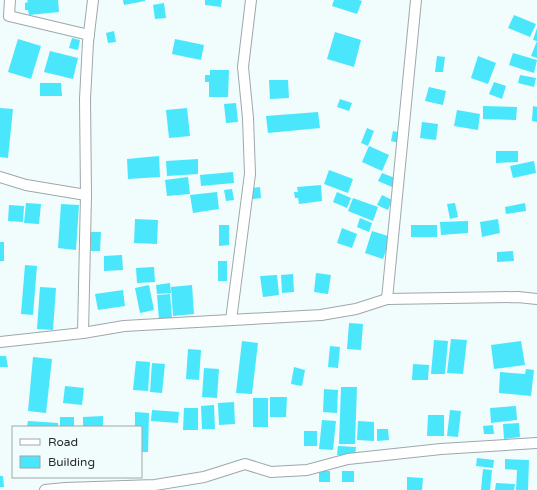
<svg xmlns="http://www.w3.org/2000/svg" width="537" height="490" font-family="'Varela Round',sans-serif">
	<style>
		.building { fill: #4ae6fc }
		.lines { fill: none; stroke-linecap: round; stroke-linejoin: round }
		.minor-casing { stroke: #9ea8aa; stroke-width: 12 }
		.minor { stroke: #fff; stroke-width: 10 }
	</style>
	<rect width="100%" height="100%" fill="#f1fcfd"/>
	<g class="building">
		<path d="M27 0H58L59 12 29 15 28 10H25V3L28 2Z"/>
		<path d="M123 0H145V1L124 5Z"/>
		<path d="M205 0H222L221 7 205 5Z"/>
		<path d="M334 0H359L362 1 357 14 332 6Z"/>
		<path d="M164 3 166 18 155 19 153 5Z"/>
		<path d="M514 15 536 24 530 37 508 28Z"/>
		<path d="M537 28V58L531 56 537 41 533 40Z"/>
		<path d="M114 31 116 42 108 43 106 33Z"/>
		<path d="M335 32 361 40 354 67 327 59Z"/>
		<path d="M72 38 80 40 78 50 69 48Z"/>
		<path d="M18 39 41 46 31 79 8 72Z"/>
		<path d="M175 39 204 45 201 60 172 54Z"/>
		<path d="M50 51 78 58 73 79 44 72Z"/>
		<path d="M513 53 537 60 534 73 509 65Z"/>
		<path d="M437 56 445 57 443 72H435Z"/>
		<path d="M478 56 496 63 488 84 471 78Z"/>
		<path d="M210 70H229L228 97H209V82H205V75H210Z"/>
		<path d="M520 75 536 78 534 87 518 83Z"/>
		<path d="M269 80H288L289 98 270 99Z"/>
		<path d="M494 82 506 86 502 99 489 94Z"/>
		<path d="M40 83H61L62 96H40Z"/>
		<path d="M429 87 446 91 443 105 425 101Z"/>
		<path d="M340 99 352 103 349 111 337 107Z"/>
		<path d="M236 103 238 122 226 123 224 104Z"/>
		<path d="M483 106 517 107 516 120 483 119Z"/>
		<path d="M533 106 537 107V122L532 121Z"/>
		<path d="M0 108 13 109 8 158 0 157Z"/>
		<path d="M187 108 190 136 169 138 166 110Z"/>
		<path d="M457 110 480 114 478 130 454 126Z"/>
		<path d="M318 112 320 128 268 133 266 116Z"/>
		<path d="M422 122 438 124 436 140 420 138Z"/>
		<path d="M367 128 374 131 368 146 361 143Z"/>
		<path d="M393 131 401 133 399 143 391 141Z"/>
		<path d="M369 146 389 155 382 171 362 162Z"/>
		<path d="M496 151H518V162L496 163Z"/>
		<path d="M159 156 160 177 128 179 127 159Z"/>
		<path d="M198 159V174L167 176 166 161Z"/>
		<path d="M534 161 536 173 513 178 510 166Z"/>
		<path d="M329 170 353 179 348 193 324 184Z"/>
		<path d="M233 172 234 183 201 186 200 175Z"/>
		<path d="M382 173 395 178 392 187 378 181Z"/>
		<path d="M188 177 190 194 167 196 165 180Z"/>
		<path d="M321 185 322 201 299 204 298 198H295L294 192H298L297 187Z"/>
		<path d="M260 187 261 198 253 199 252 188Z"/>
		<path d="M232 189 234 200 226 201 224 190Z"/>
		<path d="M217 192 219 209 193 213 190 195Z"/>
		<path d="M337 192 351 198 347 208 333 202Z"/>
		<path d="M382 195 392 200 388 210 377 205Z"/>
		<path d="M353 198 378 207 373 221 348 211Z"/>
		<path d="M26 203 41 204 39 224 24 223Z"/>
		<path d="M455 203 458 217 450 219 447 204Z"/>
		<path d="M525 203 526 211 506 214 505 207Z"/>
		<path d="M61 204 79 205 76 250 58 248Z"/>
		<path d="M9 205 24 206 23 222 8 221Z"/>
		<path d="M360 218 372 223 369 232 357 227Z"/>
		<path d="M135 219 158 220 157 244 134 243Z"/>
		<path d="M498 219 500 233 482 237 480 222Z"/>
		<path d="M468 221V233L441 235 440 222Z"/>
		<path d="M219 225H229V245L219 246Z"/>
		<rect x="411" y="225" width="26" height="12"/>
		<path d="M342 228 357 234 352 248 337 243Z"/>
		<path d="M372 231 391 237 383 259 365 253Z"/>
		<path d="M91 232H101L100 251H91Z"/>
		<rect x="0" y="242" width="4" height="19"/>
		<path d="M513 251 514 261 497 262V252Z"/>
		<path d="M122 255 123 270 104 271V256Z"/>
		<rect x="218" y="261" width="9" height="20"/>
		<path d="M25 265 37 266 33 315 21 314Z"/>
		<path d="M154 267 155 282 137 283 136 268Z"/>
		<path d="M316 273 331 275 328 294 314 292Z"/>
		<path d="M293 274 294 292 282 293 281 275Z"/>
		<path d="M277 275 279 295 263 297 260 276Z"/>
		<path d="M170 283 171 293 157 294 156 285Z"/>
		<path d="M149 285 154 310 140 313 135 288Z"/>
		<path d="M192 285 194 314 173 316 171 287Z"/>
		<path d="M40 287 56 288 53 330 37 329Z"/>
		<path d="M123 290 125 306 98 310 95 294Z"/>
		<path d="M170 294 172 318 159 320 157 295Z"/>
		<path d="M349 323 363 324 361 350 347 349Z"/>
		<path d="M451 339 467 340 463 374 447 373Z"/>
		<path d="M434 340 448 341 445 374H431Z"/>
		<path d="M242 341 258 343 252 394 236 393Z"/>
		<path d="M521 341 525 365 494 369 491 345Z"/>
		<path d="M330 346 340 347 338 368 328 367Z"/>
		<path d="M188 349 201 350 199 380 186 379Z"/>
		<path d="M0 356H6L8 367H0Z"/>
		<path d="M33 357 52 359 46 413 28 411Z"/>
		<path d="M136 361 150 362 148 391 133 390Z"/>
		<path d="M152 363 165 364 162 393 150 392Z"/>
		<path d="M413 364 429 365 428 380H412Z"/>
		<path d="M294 367 305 370 302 386 291 384Z"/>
		<path d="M204 368 219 369 217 398 202 397Z"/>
		<path d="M526 369 534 370 531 396 499 393 500 372 525 374Z"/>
		<path d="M65 386 84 388 82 405 63 403Z"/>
		<path d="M341 387H357L355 444H339Z"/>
		<path d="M324 389 338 390 337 413 323 412Z"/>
		<path d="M270 397H287L286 417H270Z"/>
		<rect x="253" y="398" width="15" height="29"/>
		<path d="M234 402 235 424 219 425 218 403Z"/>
		<path d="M214 405 215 429H202L201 406Z"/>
		<path d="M516 406 517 420 491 423 490 408Z"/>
		<path d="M184 408H198V430H183Z"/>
		<path d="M152 410 179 412 178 423 151 421Z"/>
		<path d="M450 410 461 411 458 437 447 436Z"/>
		<path d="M135 412 149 413 148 452H141V427H135Z"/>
		<path d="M428 415H444V436H427Z"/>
		<path d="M103 416V427H83V417Z"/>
		<rect x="60" y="417" width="14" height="10"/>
		<path d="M322 420 336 421 333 450 319 449Z"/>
		<path d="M28 421 58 423V427H27Z"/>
		<path d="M358 421 374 422V441L357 440Z"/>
		<path d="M519 423 520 437 504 439 503 424Z"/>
		<path d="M493 425 494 434H484L483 426Z"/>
		<path d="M377 429H388L389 440 377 441Z"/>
		<rect x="304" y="431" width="13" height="15"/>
		<path d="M338 446 356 447 355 456 337 455Z"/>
		<path d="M477 458 494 460 493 468 476 466Z"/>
		<path d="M505 459 529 460 528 490H516L517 470 505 469Z"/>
		<path d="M483 469 492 470 490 490H481Z"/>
		<rect x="319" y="471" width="11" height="11"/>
		<rect x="342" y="471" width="12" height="11"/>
		<path d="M0 476H3L4 487H0Z"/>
		<path d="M407 477 423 478 422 490H407Z"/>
		<path d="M496 483 515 484 514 490H495Z"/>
	</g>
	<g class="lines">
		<g class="minor-casing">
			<g id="minor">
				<path d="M10 0 9 16 89 35"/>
				<path d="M0 177 26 185 86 195 85 99 88 42 93 0"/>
				<path d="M387 299 416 0"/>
				<path d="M231 320 250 174 248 118 243 67 251 0"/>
				<path d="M83 333 86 195"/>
				<path d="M0 342 83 333 124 326 321 315 356 309 387 299 518 297 537 299"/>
				<path d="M45 490 65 488 155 485 204 477 245 464 271 472 307 470 348 459 441 449 537 443"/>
			</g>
		</g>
		<use href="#minor" class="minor"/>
	</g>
	<rect x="12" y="426" width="130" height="52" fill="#f1fcfd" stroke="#a0a8a9"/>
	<rect x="20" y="439" width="20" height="6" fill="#ffffff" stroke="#a0a8a9"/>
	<text x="48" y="446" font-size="12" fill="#272b2c">Road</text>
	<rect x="20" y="456" width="20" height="12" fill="#4ae6fc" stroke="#a0a8a9"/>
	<text x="48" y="466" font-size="12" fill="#272b2c">Building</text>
</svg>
